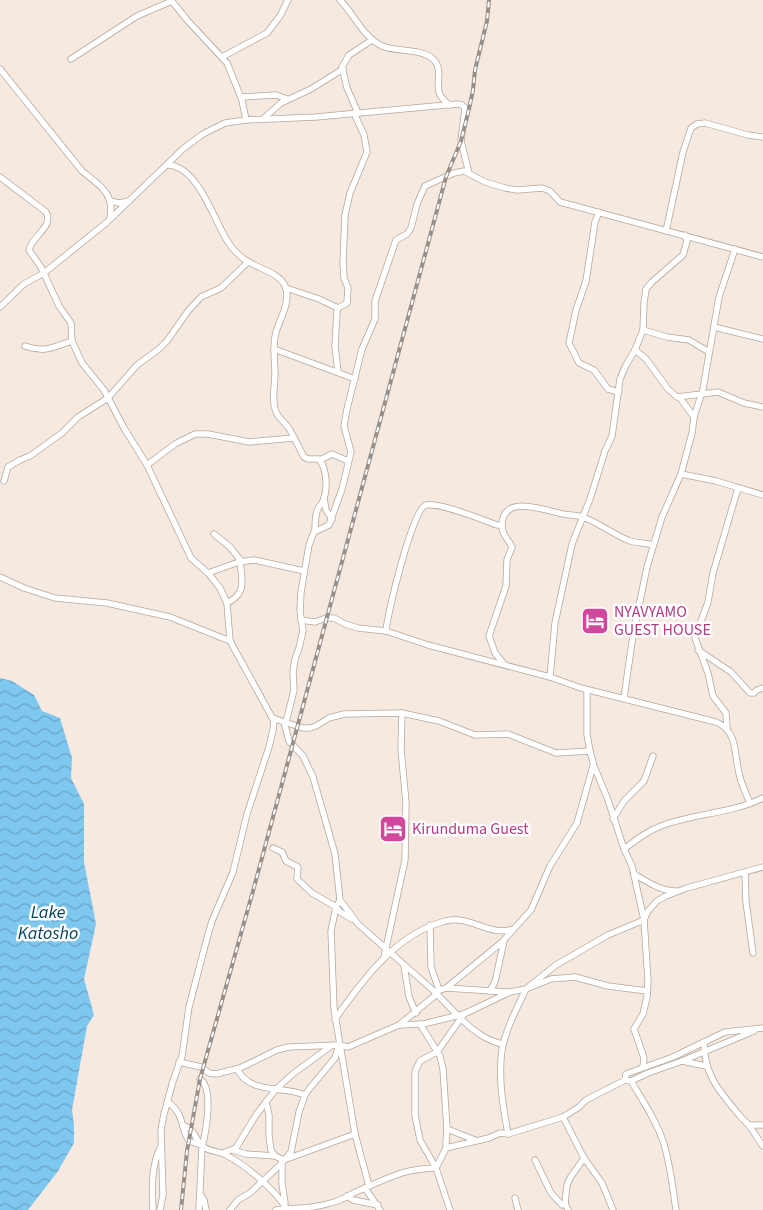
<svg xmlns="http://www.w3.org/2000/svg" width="763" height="1210" font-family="'Source Sans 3',sans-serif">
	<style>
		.water { fill: url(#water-waves) }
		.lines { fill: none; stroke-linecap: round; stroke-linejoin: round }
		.minor-casing { stroke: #b3a79d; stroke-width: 7 }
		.minor { stroke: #fff; stroke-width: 5.5 }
		.rail-casing { stroke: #988f88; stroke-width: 4 }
		.rail { stroke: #fff; stroke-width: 2; stroke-dasharray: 5.5; stroke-linecap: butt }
		.labels { text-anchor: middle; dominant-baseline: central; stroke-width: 5; stroke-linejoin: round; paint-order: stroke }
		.hotel-label { font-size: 16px; fill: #b23c85; stroke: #fff; text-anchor: start }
		.water-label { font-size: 18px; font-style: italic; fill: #02435e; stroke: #fff }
	</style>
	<defs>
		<pattern id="water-waves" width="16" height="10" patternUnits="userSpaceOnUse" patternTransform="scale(1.25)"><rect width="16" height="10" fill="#7ec8f0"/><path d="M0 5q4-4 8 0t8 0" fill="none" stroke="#69a4c3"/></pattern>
	</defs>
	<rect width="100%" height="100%" fill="#f6e9df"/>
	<path class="water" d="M0 678 12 681 34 695 42 711 60 718 72 758 71 778 84 804V862L96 924 84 979 94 1015 87 1026 72 1110 74 1125V1143L58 1171 28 1210H0Z"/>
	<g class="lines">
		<g class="minor-casing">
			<g id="minor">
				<path d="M171 0 188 21 227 63 242 100 246 120"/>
				<path d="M340 0C354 14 363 37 382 46 395 52 423 48 434 60 447 75 427 90 450 105"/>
				<path d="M222 57 267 33 280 16 288 0"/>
				<path d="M71 59 137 16 172 1"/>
				<path d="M0 69 82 171C99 185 115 193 110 218"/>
				<path d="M241 97 276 95 287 99"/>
				<path d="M358 113 347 88 342 67 349 55 372 40"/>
				<path d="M264 118 281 103 311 89 343 69"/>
				<path d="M167 165C198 165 214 221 228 242 233 250 239 256 247 261 259 269 282 273 286 289 290 303 280 319 276 332 272 347 275 360 275 374 275 386 271 400 276 412 279 419 286 423 290 430 295 439 299 448 304 457L308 459H319C327 469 328 489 323 501 321 505 318 507 317 511 315 517 315 524 315 531"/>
				<path d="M0 177 46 212C54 227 32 236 29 250L41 267 59 306 71 323 72 341 82 363 104 390 124 428 147 465 191 558 209 574 220 588 227 603 230 641 274 721 273 730 269 747 247 814 233 872 212 921 206 942 189 1007 182 1056 173 1081 164 1114 161 1130 163 1195 160 1210"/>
				<path d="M110 201 119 203 129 201"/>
				<path d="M599 212 595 222 586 281 576 310 569 343 579 363 594 370 608 389 619 392"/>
				<path d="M666 231 683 152 691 128 697 124 705 123 748 135 763 137"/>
				<path d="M286 288 319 299 338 308"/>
				<path d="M0 307 24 284 44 273 106 223 184 148 203 134 225 123 246 120 316 117 457 104 462 105 465 108 461 141 469 173"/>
				<path d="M714 327 763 339"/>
				<path d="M643 330 667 337 689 340 709 352"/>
				<path d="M25 346C46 353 53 347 72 341"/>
				<path d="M274 349 355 379"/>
				<path d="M635 350 646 359 668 389 677 397 718 392 744 403 763 407"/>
				<path d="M338 372 335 346 337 311 338 308 347 303 348 288 344 278 343 263 345 215 350 193 367 152 364 135 354 113"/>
				<path d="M680 398 694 417"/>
				<path d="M320 460 332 454 348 461"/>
				<path d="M147 465 175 444 195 434H208L249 442 294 438"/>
				<path d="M681 474 716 481 763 495"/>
				<path d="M4 481 8 467 20 460 30 456 62 433 78 417 108 398 137 365 159 349 167 341 188 311 201 297 221 288 248 262"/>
				<path d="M324 498 326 510 332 519"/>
				<path d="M214 534 230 547 241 561"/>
				<path d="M208 573 239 562 254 560 304 571"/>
				<path d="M0 577 24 588 55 598 107 603 170 617 230 641"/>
				<path d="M227 603C247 593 242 581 240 561"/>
				<path d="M301 620 315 622 326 618H334L345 624 358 628 386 631 428 645 550 677 581 688 716 722C738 731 734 754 739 773 741 784 746 793 750 803"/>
				<path d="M386 631C387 615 413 507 426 505 442 503 480 519 497 525H502"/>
				<path d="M698 650 731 672 750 693H754L757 690 763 688"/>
				<path d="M504 664 495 653 489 636 506 586 507 560 512 547C509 540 502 535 502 527 501 494 541 509 559 513 567 516 577 514 585 518 601 524 614 535 630 541 637 543 646 543 653 545"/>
				<path d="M550 677 555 623 572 544 590 499 605 451 612 436 620 379 626 365 635 350 643 330 644 303 646 289 652 282 683 255 687 241 685 235"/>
				<path d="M587 690V735L590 751 594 766 608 800 624 849 632 866 644 920 648 981 647 997 643 1014 634 1029 644 1058 643 1067"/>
				<path d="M624 698 633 635 647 567 662 517 681 474 692 433 694 417 703 389 719 297 735 249"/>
				<path d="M273 718 284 722 289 741 303 756 313 777 335 854 340 900 358 924 435 992 458 1016"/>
				<path d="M284 722 303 728H310L316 726 329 718 344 714 402 713 439 721 475 735 508 734 556 753 590 751"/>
				<path d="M286 722 294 690 293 672 295 659 299 648 303 631 300 611 301 592 309 545 314 532 329 525 342 489 351 452 344 426 347 409 362 349 375 319V301L396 240 407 234 411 228 417 204 425 186 454 173 464 171 485 182 505 188 517 190 542 188 550 191 560 202 763 257"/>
				<path d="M727 728 726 713 713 696 708 673 695 638 708 602 713 573 738 488"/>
				<path d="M613 819 624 801 644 781 653 756"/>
				<path d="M273 848 282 852 286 861 298 867 297 879 312 893 336 907 340 912 352 919"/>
				<path d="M624 849C636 840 647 831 661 826 694 813 731 814 763 798"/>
				<path d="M745 872 746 902 753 953"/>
				<path d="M634 874C646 881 662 892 677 891"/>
				<path d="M340 900 336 907 331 931 334 1009 355 1134 369 1186"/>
				<path d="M430 925 431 967 439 990"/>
				<path d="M384 957 405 860 406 803 401 749 402 713"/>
				<path d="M404 966 409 997 416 1013"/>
				<path d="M446 988 508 992"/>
				<path d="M490 991 495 982 504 941"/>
				<path d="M435 992 446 988 502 942 531 910 550 866 577 823 593 766"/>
				<path d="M335 1019C362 981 394 937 439 923 445 921 451 919 458 920 476 921 494 936 513 929"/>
				<path d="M461 1019C473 1030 486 1041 503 1044"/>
				<path d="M420 1024 440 1056 443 1069 447 1129 446 1141V1148L436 1168 450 1210"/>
				<path d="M399 1025 437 994"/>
				<path d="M704 1042C704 1075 719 1091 740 1116 743 1120 748 1123 750 1127 755 1133 758 1140 763 1146"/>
				<path d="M682 1061 754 1031"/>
				<path d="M179 1062 201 1067 209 1073 216 1074 240 1068 277 1050 289 1047 339 1045"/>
				<path d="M237 1069C250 1095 282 1085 305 1095"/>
				<path d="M625 1080 631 1081C643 1101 657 1122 664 1144 670 1164 673 1189 676 1210"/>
				<path d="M631 1081 648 1073 682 1061 706 1066"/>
				<path d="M168 1102C185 1115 179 1125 189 1141L201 1145"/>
				<path d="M266 1102 269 1115V1136L271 1150 275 1156 284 1160 355 1134"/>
				<path d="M563 1117 584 1158 602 1183 613 1210"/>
				<path d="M749 1125H763"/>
				<path d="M183 1126C195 1127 195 1142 204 1147 210 1152 219 1151 226 1155 247 1166 274 1189 287 1209"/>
				<path d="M447 1129 475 1140"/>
				<path d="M508 1134C503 1107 498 1077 502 1050 506 1028 517 1008 526 989L551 979 575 977 608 986 647 991"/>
				<path d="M446 1148 489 1138 500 1133 508 1134 563 1117 579 1107 586 1100 625 1080 626 1074 673 1057 725 1032 763 1028"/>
				<path d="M233 1150 246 1154 275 1156"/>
				<path d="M223 1153 236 1148 256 1115 276 1089 294 1073 331 1046"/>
				<path d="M535 1160 551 1193 562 1205 565 1203 568 1210"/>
				<path d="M282 1161V1184L285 1203"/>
				<path d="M365 1188 380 1210"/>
				<path d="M200 1194 204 1200 206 1210"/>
				<path d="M347 1196 353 1200 378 1205"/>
				<path d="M515 1198 518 1210"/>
				<path d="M565 1203 567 1185 570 1178 584 1158"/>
				<path d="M153 1210C152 1189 151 1165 161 1146"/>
				<path d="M199 1210 202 1147C206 1132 214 1088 200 1079"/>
				<path d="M230 1210 238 1200 250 1193 280 1165 291 1152 299 1112 305 1095 310 1088 335 1058 339 1045 348 1047 399 1025 423 1024 464 1014 510 992 526 989 556 965 608 935 644 920 648 911 657 901 666 896 687 888 763 867"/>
				<path d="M276 1210C285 1208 293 1209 303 1208 315 1207 326 1205 337 1201 344 1199 351 1194 358 1191 389 1178 401 1169 436 1168L420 1140 415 1115V1072L420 1061 437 1052 464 1014"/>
			</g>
		</g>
		<use href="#minor" class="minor"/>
		<g class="rail-casing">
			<path id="rail" d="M181 1210 187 1151 200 1079 253 891 446 177 461 141 469 109 473 90 475 70 487 21 489 0"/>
		</g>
		<use href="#rail" class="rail"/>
	</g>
	<defs>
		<g id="hotel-square" transform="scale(1.4375)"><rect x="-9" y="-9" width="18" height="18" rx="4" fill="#d1479c" stroke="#fff"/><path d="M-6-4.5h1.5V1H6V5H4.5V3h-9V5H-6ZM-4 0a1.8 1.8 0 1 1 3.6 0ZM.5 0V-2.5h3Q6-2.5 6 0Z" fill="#fff"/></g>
	</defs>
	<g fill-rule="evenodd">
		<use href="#hotel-square" x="595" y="621"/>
		<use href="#hotel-square" x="393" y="829"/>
	</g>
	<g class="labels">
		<g class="hotel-label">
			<text x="614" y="612">NYAVYAMO<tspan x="614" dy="18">GUEST HOUSE</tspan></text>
			<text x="412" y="829">Kirunduma Guest</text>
		</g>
		<g class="water-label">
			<text x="48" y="912">Lake<tspan x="48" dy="21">Katosho</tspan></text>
		</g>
	</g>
</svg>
